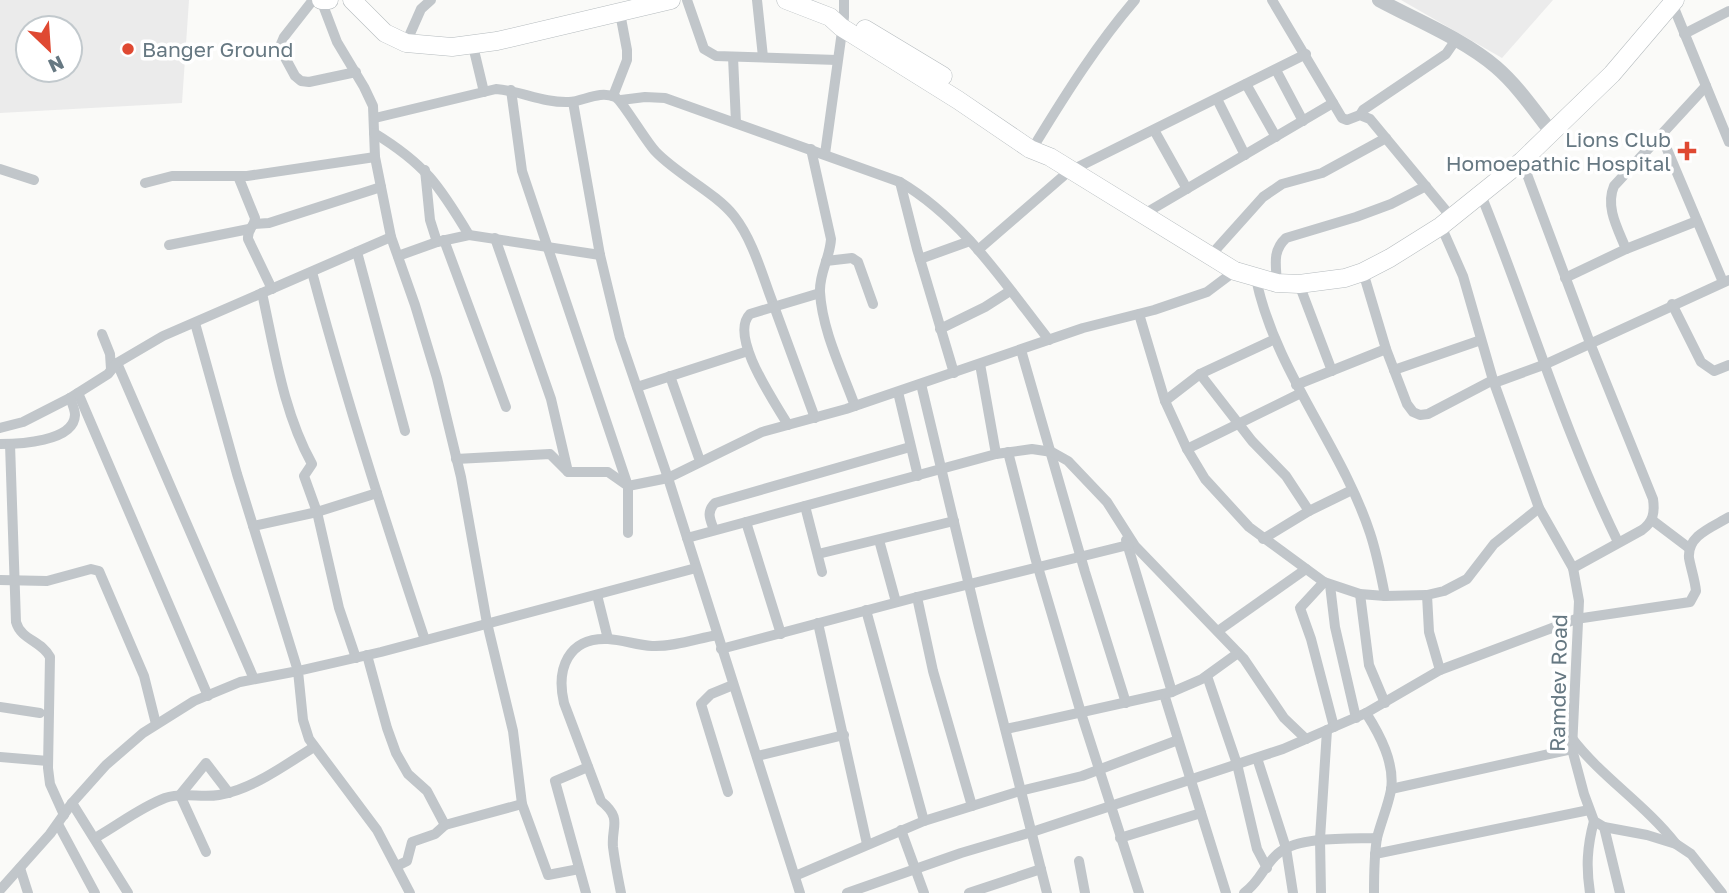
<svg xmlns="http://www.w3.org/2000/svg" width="1729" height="893" font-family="'Golos Text',sans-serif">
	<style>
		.built { fill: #ebebeb; fill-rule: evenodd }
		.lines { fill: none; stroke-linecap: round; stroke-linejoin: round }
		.primary-casing { stroke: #b5bbbe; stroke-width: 19 }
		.minor { stroke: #c1c6ca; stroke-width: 10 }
		.tertiary { stroke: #c1c6ca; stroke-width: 14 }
		.primary { stroke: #fff; stroke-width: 18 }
		.poi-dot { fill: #df4932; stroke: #fff; stroke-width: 2.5 }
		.labels { text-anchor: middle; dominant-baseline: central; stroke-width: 7; stroke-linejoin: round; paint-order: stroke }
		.poi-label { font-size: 21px; fill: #667882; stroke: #fff; text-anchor: start }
		.street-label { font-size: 21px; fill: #667882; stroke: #fff }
	</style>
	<rect width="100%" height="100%" fill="#fafaf8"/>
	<g class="built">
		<path d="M0 0H189L182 103 0 113ZM70 28V70H28V28Z"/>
		<path d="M1401 0H1553L1502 58Z"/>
	</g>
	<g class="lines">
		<g class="primary-casing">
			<g id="primary">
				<path d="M321 0H329"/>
				<path d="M352 0 385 33 406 43 452 47 497 41 671 0"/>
				<path d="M786 0 830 17 841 27 958 100 1030 149 1050 157 1235 271 1277 283 1299 284 1345 278 1363 272 1390 258 1441 226 1522 161 1612 74 1675 0"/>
				<path d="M865 29 943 76"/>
			</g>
		</g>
		<g class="minor">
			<path d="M313 0 284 37 281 44 282 52 295 76 301 81 309 82 356 72"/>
			<path d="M321 0 337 42 364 87 373 106 375 157 391 237 415 305 437 378 461 477 487 623 513 731 522 804 548 875 579 869"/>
			<path d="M687 0 704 49 716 56 837 60"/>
			<path d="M757 0 763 57"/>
			<path d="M1272 0 1342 118 1347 120 1360 115 1370 119 1452 218"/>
			<path d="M1672 3 1729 142"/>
			<path d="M1684 34 1729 11"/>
			<path d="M406 43 421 9 431 0"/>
			<path d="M473 46 484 92"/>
			<path d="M733 57 736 123"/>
			<path d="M1276 70 1303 121"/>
			<path d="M1246 84 1276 137"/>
			<path d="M511 90 522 171 628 486V533"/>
			<path d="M613 96 627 60V50L620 13"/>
			<path d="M1217 99 1245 155"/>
			<path d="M621 100 645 97 665 98 900 182C963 219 1005 284 1049 340"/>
			<path d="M573 102 600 255 620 338 668 478 800 893"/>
			<path d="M1360 115 1363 110 1446 54 1455 41"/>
			<path d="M375 118 496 89C521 91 543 103 569 102 584 101 600 90 615 97 622 100 646 142 656 152 678 175 716 193 734 216 752 239 761 271 771 298 786 338 800 378 815 418"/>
			<path d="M1154 130 1187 189"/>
			<path d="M374 133C425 164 439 185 469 235"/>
			<path d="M1661 135 1723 282"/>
			<path d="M1037 141C1067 92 1098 43 1135 0"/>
			<path d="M811 149 831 239C830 258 819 273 820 292 822 330 842 370 855 406"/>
			<path d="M825 154 844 17V0"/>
			<path d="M1522 161 1590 343 1653 499C1655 513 1653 522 1642 530L1573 568 1579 601 1572 749 1584 794 1594 821 1604 827 1647 835 1676 844 1691 854 1722 893"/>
			<path d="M0 169 34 180"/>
			<path d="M425 170 430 220 437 242"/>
			<path d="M238 176 255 218C255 226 247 229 248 239L272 289"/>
			<path d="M900 182 917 249 954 373"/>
			<path d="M145 183 172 176H247L375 157"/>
			<path d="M1481 195C1528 310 1563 430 1618 542"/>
			<path d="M1144 214 1333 103"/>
			<path d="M254 224 269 223 381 187"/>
			<path d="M1441 226 1463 276 1493 380 1539 508 1573 568"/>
			<path d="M495 238 551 399 568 472"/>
			<path d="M444 240 506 407"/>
			<path d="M169 245 249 229"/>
			<path d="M1626 249C1618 229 1605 207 1614 186L1706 86"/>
			<path d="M978 250 1068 172 1306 54"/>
			<path d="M357 252 405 431"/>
			<path d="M398 256 437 242 469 235 600 255"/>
			<path d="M1210 256 1263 197 1282 184 1322 173 1386 138"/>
			<path d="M920 259 970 241"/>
			<path d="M826 261 852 258 858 262 873 304"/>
			<path d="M312 272C345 396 384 518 425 640"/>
			<path d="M1363 272 1386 349 1407 404 1413 412 1420 415 1428 414 1493 380"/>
			<path d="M1565 278 1626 249 1697 221"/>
			<path d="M1256 279C1276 373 1341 445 1370 533 1377 554 1381 575 1385 596"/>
			<path d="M1277 283C1276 265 1272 251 1286 238L1356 217 1391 204 1426 186"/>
			<path d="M1299 284 1332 371"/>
			<path d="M262 293C275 352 283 411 312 464L304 476 317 512 339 608 356 658"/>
			<path d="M1672 304 1701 362 1714 371 1729 365"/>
			<path d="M1139 314 1165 401 1187 449 1205 479 1249 527 1324 582 1360 594 1385 596 1427 595 1444 591 1467 579 1494 544 1539 508"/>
			<path d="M940 329 985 307 1010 291"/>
			<path d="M102 334 110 354 111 369"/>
			<path d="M1021 350 1085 572 1126 703"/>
			<path d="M117 363 254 679"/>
			<path d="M980 364 996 454"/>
			<path d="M1394 370 1481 340"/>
			<path d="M1200 374 1252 441 1286 476 1309 511"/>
			<path d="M670 376 700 461"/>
			<path d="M1494 383 1546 364 1729 280"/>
			<path d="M921 384 979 627 1047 893"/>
			<path d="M1296 385 1386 349"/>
			<path d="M637 387 748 351"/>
			<path d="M898 392 918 476"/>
			<path d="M78 393 208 696"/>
			<path d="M1165 401 1200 374 1275 339"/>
			<path d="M788 425C776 404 728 336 750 314L820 293"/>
			<path d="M0 428 23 422 70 398 108 374 117 363 163 336 391 237"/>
			<path d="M0 444C18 444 74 442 75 415 75 410 72 403 70 398"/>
			<path d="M10 444 16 622C21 640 42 641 50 657L48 768 50 784 64 815"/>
			<path d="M1187 449 1301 393"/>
			<path d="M1008 452 1035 557 1081 713 1139 893"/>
			<path d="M456 459 550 454 568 472H608L628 486 668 478 762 432 846 409 1083 328 1154 310 1207 292 1235 271"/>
			<path d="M805 506 822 572"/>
			<path d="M1652 520 1689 548"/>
			<path d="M746 522 781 634"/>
			<path d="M253 526 317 512 377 493"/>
			<path d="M714 530C710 519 706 512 715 503L910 447"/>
			<path d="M687 538 996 454 1032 449 1052 452 1068 461 1107 502 1135 546 1244 659 1284 718 1306 739"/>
			<path d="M1263 539 1309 511 1352 490"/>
			<path d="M879 540 896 602"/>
			<path d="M1126 540 1172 692"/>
			<path d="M818 554 954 521"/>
			<path d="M0 580 47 581 91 569 99 571 144 676 156 724"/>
			<path d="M1324 582 1300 608 1311 639 1334 727"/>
			<path d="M1330 585 1335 627 1356 718"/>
			<path d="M1360 594 1369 665 1385 703"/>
			<path d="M597 595 608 639"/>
			<path d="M1427 595 1429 632 1440 670"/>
			<path d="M917 597 933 671 972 806"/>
			<path d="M866 610 924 821"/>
			<path d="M818 623 867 844"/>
			<path d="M1218 631 1306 569"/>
			<path d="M721 649 917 597 1128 545"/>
			<path d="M367 655 387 728 396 753 408 774 427 791 445 825"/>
			<path d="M1207 676 1237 764 1257 849 1267 868"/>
			<path d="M1164 694 1226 893"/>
			<path d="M0 707 40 713"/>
			<path d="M1366 713C1380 735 1395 763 1391 790 1388 806 1381 822 1377 838 1374 856 1374 875 1374 893"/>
			<path d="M1006 729 1172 692 1202 679 1238 653"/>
			<path d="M1571 737C1601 777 1645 804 1676 844"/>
			<path d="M757 756 844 735"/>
			<path d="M0 757 48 761"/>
			<path d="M1257 758 1286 848 1293 893"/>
			<path d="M1391 789 1572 749"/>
			<path d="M728 792 701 704 711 694 733 685"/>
			<path d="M72 803 128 893"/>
			<path d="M58 824 95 893"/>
			<path d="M1604 827 1620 893"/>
			<path d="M901 830 924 893"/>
			<path d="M95 838C118 825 141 807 165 798 183 792 201 798 219 795 253 789 285 765 314 747"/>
			<path d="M1120 838 1201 813"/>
			<path d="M206 852 180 795 206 763 229 793"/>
			<path d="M1375 854 1589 810"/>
			<path d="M1079 861 1085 893"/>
			<path d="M397 866 407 861 412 842 435 834 445 825 522 804"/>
			<path d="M20 868 28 893"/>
			<path d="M795 876 924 821 1020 791 1082 776 1178 740"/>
			<path d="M0 890 50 834 72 803 106 765 143 733 194 701 240 682 298 671 237 474 195 323"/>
			<path d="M410 893 377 830 309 739 303 720 298 671 381 652 696 568"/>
			<path d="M586 893 555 781 588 767"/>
			<path d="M621 893C618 878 615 863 613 847 611 826 623 819 601 801L564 703C556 669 568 637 608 639 623 640 637 645 652 646 673 647 696 639 717 635"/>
			<path d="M847 893 961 853 1032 832 1283 749 1366 713 1440 670 1576 619 1690 602 1696 591C1695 580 1691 569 1689 558 1687 535 1713 527 1729 517"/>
			<path d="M969 893 1041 869"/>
			<path d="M1244 893C1262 880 1265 862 1280 852 1301 836 1352 839 1377 838"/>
			<path d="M1321 893 1320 839 1327 730"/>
			<path d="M1590 893C1586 867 1587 847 1594 821"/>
		</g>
		<path class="tertiary" d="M1379 0C1418 21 1463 39 1496 67 1518 86 1534 110 1552 133"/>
		<use href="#primary" class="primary"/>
	</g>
	<g class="poi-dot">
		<circle cx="128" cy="49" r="7"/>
		<path d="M1683.5 140.5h7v7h7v7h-7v7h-7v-7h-7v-7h7z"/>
	</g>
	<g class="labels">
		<g class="poi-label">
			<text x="142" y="49">Banger Ground</text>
			<text x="1671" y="139" text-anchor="end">Lions Club<tspan x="1671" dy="24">Homoepathic Hospital</tspan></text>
		</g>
		<g class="street-label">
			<text transform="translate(1558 683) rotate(-89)">Ramdev Road</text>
		</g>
	</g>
	<g transform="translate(49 49) rotate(155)"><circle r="33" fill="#ffffff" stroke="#c2c9cd" stroke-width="2"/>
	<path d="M0-5L12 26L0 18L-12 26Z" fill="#df4932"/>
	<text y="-10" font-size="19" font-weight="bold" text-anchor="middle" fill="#667882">N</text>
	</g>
</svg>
